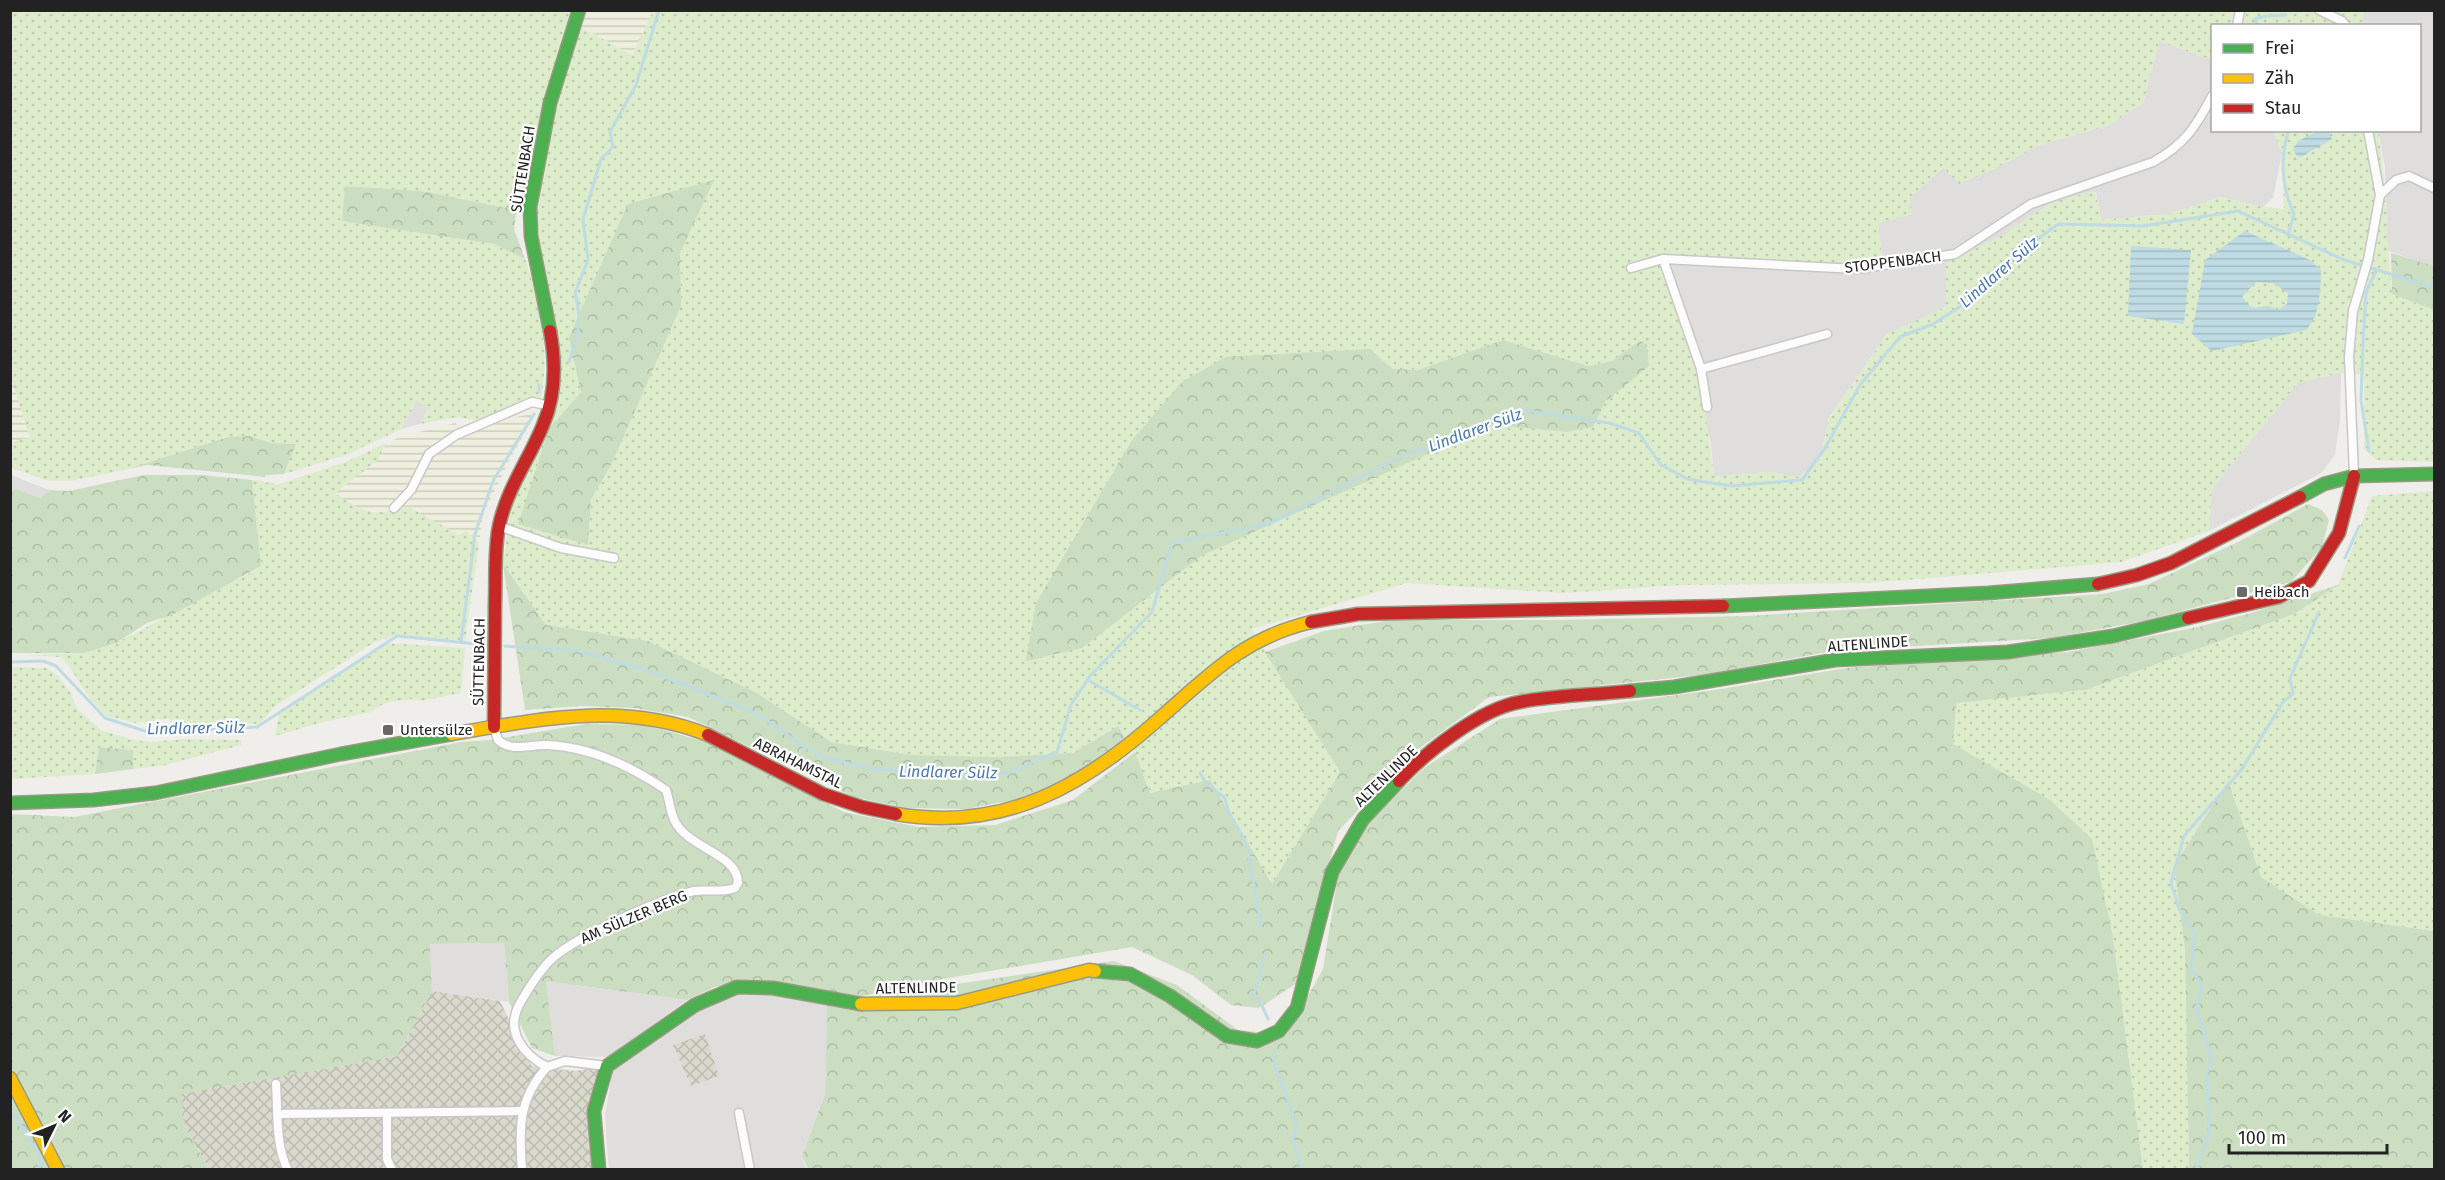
<svg xmlns="http://www.w3.org/2000/svg" width="2445" height="1180" font-family="'Fira Sans',sans-serif">
	<style>
		.residential { fill: #dfdedc }
		.construction { fill: url(#construction-cross-hatch) }
		.farmland { fill: url(#farmland-rules) }
		.grass { fill: url(#grass-dots); fill-rule: evenodd }
		.forest { fill: url(#forest-crowns) }
		.water { fill: url(#water-rules); fill-rule: evenodd }
		.lines { fill: none; stroke-linecap: round; stroke-linejoin: round }
		.stream { stroke: #bfdbe3; stroke-width: 3 }
		.street-casing { stroke: #c9c8c7; stroke-width: 11 }
		.fast-casing { stroke: #999a82; stroke-width: 15 }
		.slow-casing { stroke: #999a82; stroke-width: 15 }
		.jam-casing { stroke: #999a82; stroke-width: 15 }
		.street { stroke: #fdfcfc; stroke-width: 8 }
		.fast { stroke: #4caf50; stroke-width: 12 }
		.slow { stroke: #ffc107; stroke-width: 12 }
		.jam { stroke: #c62828; stroke-width: 12 }
		.poi-dot { fill: #6a6968; stroke: #fff; stroke-width: 2 }
		.labels { text-anchor: middle; dominant-baseline: central; stroke-width: 4.5; stroke-linejoin: round; paint-order: stroke }
		.street-label { font-size: 15px; fill: #222; stroke: #fff }
		.poi-label { font-size: 15px; fill: #222; stroke: #fff; text-anchor: start }
		.water-label { font-size: 16px; font-style: italic; fill: #4a7aab; stroke: #fff }
	</style>
	<defs>
		<pattern id="construction-cross-hatch" width="8" height="8" patternUnits="userSpaceOnUse" patternTransform="scale(1.5)"><rect width="8" height="8" fill="#d9d9cd"/><path d="M0 0l8 8M0 8l8-8" fill="none" stroke="#babab0"/></pattern>
		<pattern id="farmland-rules" width="6" height="5" patternUnits="userSpaceOnUse" patternTransform="scale(1.5)"><rect width="6" height="5" fill="#efefdf"/><path d="M0 2.5h6" fill="none" stroke="#cdcdbf"/></pattern>
		<pattern id="grass-dots" width="8" height="8" patternUnits="userSpaceOnUse" patternTransform="scale(1.5)"><rect width="8" height="8" fill="#ddeccb"/><path d="M2 2h.1M6 6h.1" fill="none" stroke="#bdcaae" stroke-width="1.8" stroke-linecap="round"/></pattern>
		<pattern id="forest-crowns" width="20" height="18" patternUnits="userSpaceOnUse" patternTransform="scale(1.5)"><rect width="20" height="18" fill="#cbdec1"/><path d="M2 6a3 3 0 1 1 6 0M12 15a3 3 0 1 1 6 0" fill="none" stroke="#aebea6"/></pattern>
		<pattern id="water-rules" width="6" height="5" patternUnits="userSpaceOnUse" patternTransform="scale(1.5)"><rect width="6" height="5" fill="#bfdbe3"/><path d="M0 2.5h6" fill="none" stroke="#a4bcc2"/></pattern>
	</defs>
	<rect width="100%" height="100%" fill="#f0eeeb"/>
	<g class="residential">
		<path d="M2363 11H2434V268L2387 250 2385 167 2378 131 2420 130V26H2362Z"/>
		<path d="M2159 41 2212 60V130L2274 131 2282 153 2273 198 2263 207 2220 197 2168 214 2101 220 2096 192 2052 202 2008 232 1946 307 1887 334 1829 418 1820 460 1798 477 1768 472 1714 477 1711 444 1664 259 1883 265 1878 223 1912 214 1909 198 1944 167 1994 169 2037 146 2109 125 2143 103Z"/>
		<path d="M2341 373 2340 420 2335 455 2321 473 2209 531 2212 488 2299 382Z"/>
		<path d="M417 400 429 408 420 424 401 429Z"/>
		<path d="M10 474 23 480 50 490 40 498 16 489 11 490Z"/>
		<path d="M504 943 509 1002 432 991 430 944Z"/>
		<path d="M546 981 687 1000 608 1057 555 1056Z"/>
		<path d="M728 992 827 1003 825 1094 802 1156 806 1169 609 1170 605 1116 613 1068Z"/>
	</g>
	<g class="construction">
		<path d="M432 991 500 1001 532 1066 575 1071 607 1066 594 1111 593 1169H209L185 1127 180 1094 397 1056Z"/>
		<path d="M705 1034 719 1076 691 1086 673 1045Z"/>
	</g>
	<g class="farmland">
		<path d="M515 11H653L632 55 579 25Z"/>
		<path d="M10 374 30 438 11 442H10Z"/>
		<path d="M536 413 507 465 483 515 479 543 466 531 459 536 409 507 383 513 361 511 334 493 378 460 386 443 400 437 446 425 456 423 458 429Z"/>
	</g>
	<g class="grass">
		<path d="M10 11H573L541 112 524 208H505L422 191 346 186 342 220 494 244 525 259C541 305 550 351 541 398L478 421 458 417 420 424 428 408 417 401 401 429 346 455 284 474 296 444 271 443 249 436 228 437 128 469 71 481H49L11 468V442L30 438 10 374Z"/>
		<path d="M653 11H2363L2362 25 2212 26V60L2159 41 2143 103 2109 125 2037 146 1994 169 1959 184 1943 167 1909 198 1912 214 1878 223 1883 266 1665 259 1697 353 1714 476 1768 472 1798 477 1820 460 1829 419 1887 334 1946 307V263L2008 232 2052 202 2095 191 2101 220 2168 214 2220 197 2263 207 2284 209 2282 153 2274 131H2378C2387 185 2386 239 2392 294L2434 310V462L2376 460 2364 449V375L2341 373 2299 382 2212 488 2209 531 2121 562 1869 583 1682 585 1563 593 1407 583 1252 629 1340 772 1272 885 1210 781 1150 793 1135 752 1118 726 1073 753 997 757 911 755 831 742 757 693 648 641 546 625 503 564 513 494 557 392 540 262 533 182 577 25 632 55ZM713 180 680 253 681 306 613 461 591 500 588 544 549 429 581 392ZM1503 340 1588 366 1612 361 1640 342 1649 366 1605 402 1593 427 1566 432 1493 425 1203 555 1139 605 1036 603 1132 440 1369 349 1393 369 1418 370Z"/>
		<path d="M386 443 378 460 335 493C367 515 371 516 409 507L459 535 466 531 479 543 465 641 397 635 375 642 275 706 260 724 185 723 166 719 135 723 106 716 90 699 69 666 60 657 27 655 84 653 116 643 254 571 261 565 252 480 264 481V483L272 482 277 485 348 461Z"/>
		<path d="M2434 491V931L2319 915 2260 877 2227 782 2174 866 2185 949 2189 1169H2143L2113 937 1952 744 1956 703 2085 690 2296 613 2338 585 2372 496Z"/>
		<path d="M388 643 465 648 461 693 421 701 412 699 395 701 381 705 371 712 323 722 275 736 279 712Z"/>
		<path d="M10 667 46 668 57 675 71 693 77 709 101 730 134 740 151 742 185 739 241 740V745L165 765 133 769V750L99 747 95 774 11 779Z"/>
	</g>
	<g class="forest">
		<path d="M714 180 680 253 681 306 613 461 591 500 588 545 518 524 549 429 581 392 569 337 628 204Z"/>
		<path d="M345 186 422 191 505 208H524L516 215 514 229 525 259 494 244 342 221Z"/>
		<path d="M2391 253 2434 266V310L2392 294Z"/>
		<path d="M1503 340 1588 366 1612 361 1640 341 1647 345 1649 366 1605 402 1593 427 1566 432 1493 425 1203 555 1082 648 1026 661 1036 603 1132 440 1182 382 1226 357 1370 349 1393 369 1418 370Z"/>
		<path d="M249 436 271 443 296 444 284 474 266 475 265 477 147 465 128 469 228 437Z"/>
		<path d="M143 475H203L252 480 261 566 172 615 147 623 116 643 84 653H11V490L16 489 40 498 50 490 69 491Z"/>
		<path d="M2308 504 2322 510 2329 520 2322 547 2291 582 2144 621 2052 638 1833 651 1701 675 1489 697 1413 753 1338 831 1317 906 1303 979 1259 1008 1231 1005 1192 975 1132 947 937 980 840 1001 1114 961 1177 985 1238 1030 1286 1035 1323 969 1338 876 1371 820 1424 768 1500 719 1721 689 1846 668 2068 652 2198 627 2251 613 2338 585 2296 613 2085 690 1956 703 1953 744 2050 800 2092 839 2113 937 2143 1169H808L802 1156 825 1094 827 1003 728 992 717 986 687 1000 546 981 555 1056 532 1048 509 1002 504 943 430 944 432 991 397 1056 181 1094 185 1127 209 1169H64L31 1103 11 1067V814L74 817 461 742 490 740 586 724 647 725 706 742 844 812 918 827 995 825 1073 800 1135 752 1150 793 1210 780 1272 884 1340 772 1265 652 1324 631 1392 620H1558L1747 616 2103 594 2149 584 2242 540Z"/>
		<path d="M503 564 546 625 648 641 757 693 831 742 911 755 997 757 1073 753 1118 726 1126 739 1061 784 1020 799 966 809 906 808 854 797 688 717 634 708 581 706 525 710Z"/>
		<path d="M99 747 133 750V769L95 774Z"/>
		<path d="M2228 781 2261 877 2319 915 2434 931V1169H2189L2185 949 2174 866Z"/>
		<path d="M10 1089 52 1169H11Z"/>
	</g>
	<g class="water">
		<path d="M2318 131H2328L2332 139 2301 157H2298L2293 150 2298 141Z"/>
		<path d="M2245 231 2310 260 2321 270C2320 291 2321 314 2306 330L2212 351 2192 334 2205 260ZM2256 282 2273 283 2288 293 2287 304 2278 310 2269 306 2252 308 2242 297Z"/>
		<path d="M2131 246 2191 250 2184 324 2128 316Z"/>
	</g>
	<g class="lines">
		<g class="stream">
			<path d="M2258 26 2255 19 2266 16 2286 15"/>
			<path d="M2288 235 2294 214C2282 188 2279 158 2289 130"/>
			<path d="M569 362C577 337 583 319 575 293L588 260 583 219 601 159 613 147 610 132 636 85 659 10"/>
			<path d="M539 392V385"/>
			<path d="M2369 451 2361 400 2363 344 2366 292 2376 271"/>
			<path d="M2345 558 2359 526"/>
			<path d="M461 642 475 534 493 481 534 414"/>
			<path d="M505 646 580 651 652 672 756 713 806 748 833 760 879 770H934L970 774 1008 773 1057 752 1071 705 1090 676 1152 612 1172 543 1271 523 1410 452 1451 442 1487 422 1522 410 1609 423 1639 433 1660 464 1687 479 1731 486 1802 480 1825 448 1860 385 1900 337 1933 324 1972 299 2017 254 2058 224 2143 226 2238 211 2344 260 2434 287"/>
			<path d="M10 662 43 661 56 666 105 718 148 732 185 731 257 727 397 636 488 645"/>
			<path d="M1088 680 1140 710"/>
			<path d="M1200 773 1206 783 1225 798 1228 811 1247 844 1261 929"/>
			<path d="M1264 955 1254 995 1260 1001 1268 1019"/>
			<path d="M1275 1052 1274 1062 1297 1125 1293 1139 1302 1170"/>
			<path d="M10 1109 40 1156 39 1170"/>
			<path d="M2196 1170 2209 1133 2207 1072 2212 1061 2196 1008 2202 986 2191 968 2195 934 2179 909 2171 882 2184 836 2242 769 2283 702 2293 694 2290 678 2319 612"/>
		</g>
		<g class="street-casing">
			<g id="street">
				<path d="M2319 10 2342 21 2346 26"/>
				<path d="M2237 26 2240 10"/>
				<path d="M2380 195 2396 180 2409 176 2434 188"/>
				<path d="M1663 259 1701 369 1707 407"/>
				<path d="M1631 268 1663 259 1857 269 1955 254 2031 204 2153 162C2184 145 2196 127 2212 96"/>
				<path d="M1701 369 1827 334"/>
				<path d="M2354 476 2349 356 2353 311 2368 260 2380 195 2368 130"/>
				<path d="M394 508 411 490 429 454 456 435 532 402 550 406"/>
				<path d="M499 526 561 548 614 558"/>
				<path d="M494 727 498 740C513 753 531 744 548 745 590 747 632 767 666 790 670 801 670 815 677 825 694 850 738 855 738 883L735 888C722 893 707 889 694 891 662 898 578 936 554 957 540 969 528 989 519 1005 505 1032 524 1055 547 1067L565 1061 607 1066"/>
				<path d="M276 1084C278 1112 275 1145 288 1170"/>
				<path d="M387 1113V1159L392 1170"/>
				<path d="M739 1113 750 1170"/>
				<path d="M278 1114 523 1111"/>
				<path d="M522 1170C519 1129 518 1099 547 1067"/>
			</g>
		</g>
		<g class="fast-casing">
			<g id="fast">
				<path d="M550 331 531 236 530 207 550 103 579 10"/>
				<path d="M2300 497 2324 484 2354 476 2434 474"/>
				<path d="M1723 606 1988 593 2098 584"/>
				<path d="M1630 691 1674 687 1835 660 2008 652 2113 636 2188 618"/>
				<path d="M10 803 93 800 155 793 341 754 452 734"/>
				<path d="M1095 971 1130 974 1170 996 1227 1036 1257 1041 1279 1031 1297 1008 1332 872 1363 819 1399 781"/>
				<path d="M599 1170 594 1111 607 1066 695 1005 737 987 773 988 861 1004"/>
			</g>
		</g>
		<g class="slow-casing">
			<g id="slow">
				<path d="M452 734C540 719 623 701 708 735"/>
				<path d="M896 814C1003 832 1083 787 1160 718 1210 674 1244 638 1311 622"/>
				<path d="M861 1004 957 1003 1089 970 1095 971"/>
				<path d="M10 1078 58 1170"/>
			</g>
		</g>
		<g class="jam-casing">
			<g id="jam">
				<path d="M2098 584 2137 575 2171 563 2300 497"/>
				<path d="M2188 618 2279 597 2309 581 2339 533 2354 476"/>
				<path d="M1311 622 1358 614 1723 606"/>
				<path d="M494 727C494 686 495 645 495 603 496 578 494 551 499 526 507 488 529 460 543 425 556 395 556 363 550 331"/>
				<path d="M708 735 823 794 862 807 896 814"/>
				<path d="M1399 781C1426 752 1480 709 1520 702 1556 695 1594 695 1630 691"/>
			</g>
		</g>
		<use href="#street" class="street"/>
		<use href="#fast" class="fast"/>
		<use href="#slow" class="slow"/>
		<use href="#jam" class="jam"/>
	</g>
	<g class="poi-dot">
		<rect x="2236" y="586" width="12" height="12" rx="3"/>
		<rect x="382" y="724" width="12" height="12" rx="3"/>
	</g>
	<g class="labels">
		<g class="street-label">
			<text transform="translate(523 169) rotate(-81)">SÜTTENBACH</text>
			<text transform="translate(1893 262) rotate(-7)">STOPPENBACH</text>
			<text transform="translate(1868 644) rotate(-4)">ALTENLINDE</text>
			<text transform="translate(479 662) rotate(-89)">SÜTTENBACH</text>
			<text transform="translate(798 763) rotate(26)">ABRAHAMSTAL</text>
			<text transform="translate(1386 776) rotate(-44)">ALTENLINDE</text>
			<text transform="translate(634 917) rotate(-23)">AM SÜLZER BERG</text>
			<text transform="translate(916 988) rotate(-1)">ALTENLINDE</text>
		</g>
		<g class="poi-label">
			<text x="2254" y="592">Heibach</text>
			<text x="400" y="730">Untersülze</text>
		</g>
		<g class="water-label">
			<text transform="translate(1999 272) rotate(-41)">Lindlarer Sülz</text>
			<text transform="translate(1475 430) rotate(-20)">Lindlarer Sülz</text>
			<text transform="translate(196 728) rotate(-1)">Lindlarer Sülz</text>
			<text transform="translate(948 772) rotate(1)">Lindlarer Sülz</text>
		</g>
	</g>
	<rect width="2445" height="1180" fill="none" stroke="#222222" stroke-width="24"/>
	<rect x="2211" y="24" width="210" height="108" fill="#ffffff" stroke="#a7a7a7" stroke-width="1.5"/>
	<rect x="2223" y="44" width="30" height="9" fill="#4caf50" stroke="#a7a7a7" stroke-width="1.5"/>
	<text x="2265" y="54" font-size="18" fill="#222222">Frei</text>
	<rect x="2223" y="74" width="30" height="9" fill="#ffc107" stroke="#a7a7a7" stroke-width="1.5"/>
	<text x="2265" y="84" font-size="18" fill="#222222">Zäh</text>
	<rect x="2223" y="104" width="30" height="9" fill="#c62828" stroke="#a7a7a7" stroke-width="1.5"/>
	<text x="2265" y="114" font-size="18" fill="#222222">Stau</text>
	<g transform="translate(54 1126) rotate(47)" stroke="#ffffff" stroke-width="4.5" paint-order="stroke">
	<path d="M0-4.5L10 22L0 15L-10 22Z" fill="#222222"/>
	<text y="-9" font-size="16" font-weight="bold" text-anchor="middle" fill="#222222">N</text>
	</g>
	<path d="M2229 1144v9h158v-9" fill="none" stroke="#222222" stroke-width="3"/>
	<text x="2238" y="1144" font-size="18" fill="#222222" stroke="#ffffff" stroke-width="4.5" paint-order="stroke">100 m</text>
</svg>
